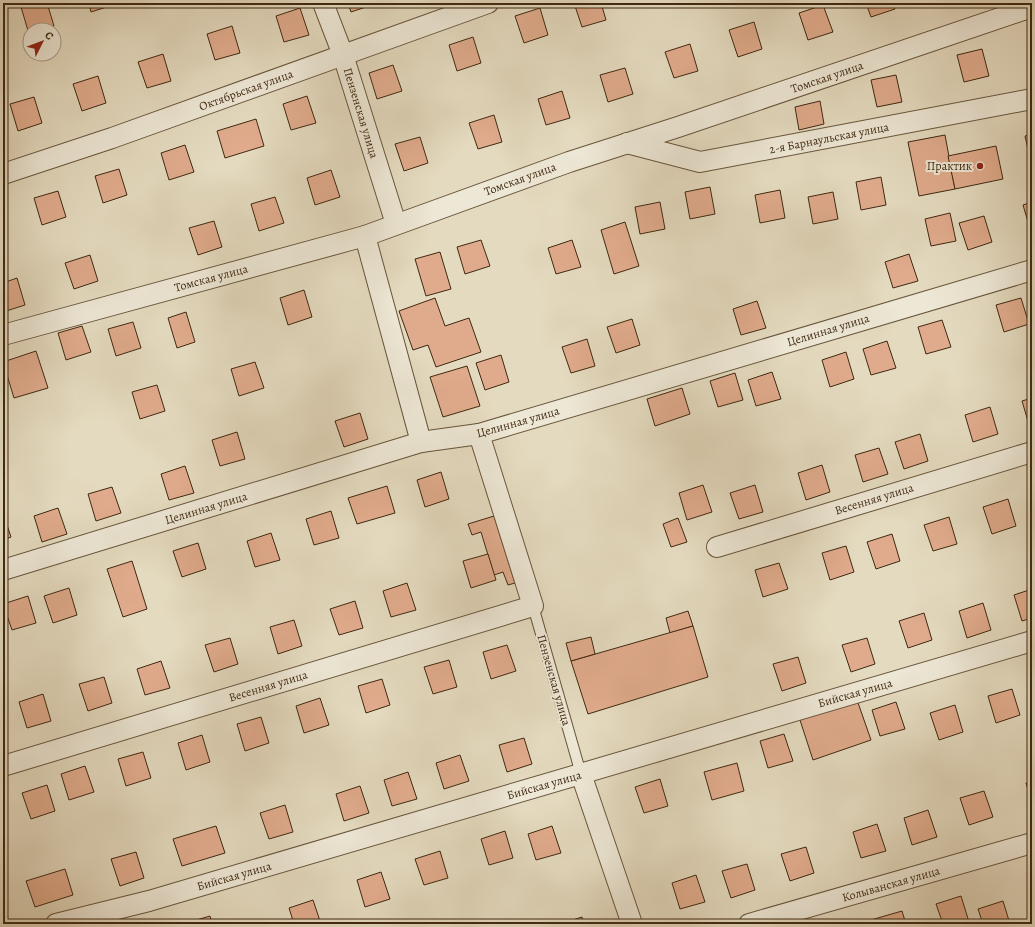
<svg xmlns="http://www.w3.org/2000/svg" width="1035" height="927" font-family="Alegreya,serif">
	<style>
		.building { fill: #e0ab8c; stroke: #3f2911 }
		.lines { fill: none; stroke-linecap: round; stroke-linejoin: round }
		.service-casing { stroke: #68553c; stroke-width: 12 }
		.minor-casing { stroke: #68553c; stroke-width: 22 }
		.service { stroke: #ede7d5; stroke-width: 10 }
		.minor { stroke: #ede7d5; stroke-width: 20 }
		.poi-dot { fill: #8f2418; stroke: #ede7d5; stroke-width: 1.5 }
		.labels { text-anchor: middle; dominant-baseline: central; stroke-width: 4; stroke-linejoin: round; paint-order: stroke }
		.street-label { font-size: 12px; fill: #3f2911; stroke: #ede7d5 }
		.poi-label { font-size: 12px; fill: #3f2911; stroke: #ede7d5; text-anchor: end }
	</style>
	<rect width="100%" height="100%" fill="#e4dabf"/>
	<filter id="stains"><feTurbulence type="fractalNoise" baseFrequency=".005" numOctaves="4"/><feColorMatrix values="0 0 0 0 .2 0 0 0 0 .09 0 0 0 0 .02 0 0 0 .5 -.17"/></filter>
	<radialGradient id="worn" r=".72"><stop offset=".6" stop-color="#630" stop-opacity="0"/><stop offset="1" stop-color="#630" stop-opacity=".3"/></radialGradient>
	<g class="building">
		<path d="M34 3H47L54 26 41 30H30L29 34 21 7Z"/>
		<path d="M89 3H116V4L91 12Z"/>
		<path d="M348 3H375V4L351 12Z"/>
		<path d="M574 3H601L606 20 582 27Z"/>
		<path d="M866 3H893L895 9 871 17Z"/>
		<path d="M823 5 833 32 808 40 799 13Z"/>
		<path d="M300 8 309 35 284 42 276 16Z"/>
		<path d="M540 8 548 35 524 43 515 16Z"/>
		<path d="M754 22 762 49 738 57 729 30Z"/>
		<path d="M232 26 240 53 215 60 207 34Z"/>
		<path d="M473 37 481 63 457 71 449 45Z"/>
		<path d="M690 44 698 71 674 78 665 52Z"/>
		<path d="M982 49 989 76 964 82 957 55Z"/>
		<path d="M163 54 171 81 147 88 138 62Z"/>
		<path d="M393 65 402 91 377 99 369 73Z"/>
		<path d="M625 68 633 94 608 102 600 75Z"/>
		<path d="M896 75 902 102 877 107 871 80Z"/>
		<path d="M98 76 106 103 82 111 73 84Z"/>
		<path d="M562 91 570 118 546 125 538 99Z"/>
		<path d="M307 96 316 123 291 130 283 104Z"/>
		<path d="M34 97 42 123 18 131 10 104Z"/>
		<path d="M820 101 824 124 799 130 795 107Z"/>
		<path d="M494 115 502 142 478 149 469 123Z"/>
		<path d="M256 119 264 146 225 158 217 131Z"/>
		<path d="M1032 134V167L1025 136Z"/>
		<path d="M945 135 955 189 919 196 908 142Z"/>
		<path d="M420 137 428 163 404 171 395 144Z"/>
		<path d="M185 145 194 172 169 180 161 153Z"/>
		<path d="M996 146 1003 179 955 189 948 156Z"/>
		<path d="M119 169 127 195 103 203 95 176Z"/>
		<path d="M331 170 340 197 315 205 307 178Z"/>
		<path d="M881 177 886 205 861 210 856 182Z"/>
		<path d="M710 187 715 214 690 219 685 192Z"/>
		<path d="M780 190 785 218 760 223 755 195Z"/>
		<path d="M58 191 66 217 42 225 34 198Z"/>
		<path d="M833 192 838 219 813 224 808 197Z"/>
		<path d="M275 197 284 223 259 231 251 204Z"/>
		<path d="M660 202 665 229 640 234 635 207Z"/>
		<path d="M1032 202V232H1031L1023 205Z"/>
		<path d="M950 213 956 241 931 246 925 219Z"/>
		<path d="M984 216 992 242 968 250 959 223Z"/>
		<path d="M214 221 222 247 198 255 189 228Z"/>
		<path d="M625 222 639 266 614 274 601 230Z"/>
		<path d="M481 240 490 266 465 274 457 247Z"/>
		<path d="M572 240 581 267 556 274 548 248Z"/>
		<path d="M440 252 451 289 426 296 415 259Z"/>
		<path d="M909 254 918 281 893 288 885 262Z"/>
		<path d="M90 255 98 281 74 289 65 263Z"/>
		<path d="M17 278 25 305 3 312V283Z"/>
		<path d="M304 290 312 317 288 325 280 298Z"/>
		<path d="M435 298 445 326 469 318 481 352 436 367 428 345 413 350 399 311Z"/>
		<path d="M1021 298 1029 324 1004 332 996 305Z"/>
		<path d="M757 301 766 328 741 335 733 309Z"/>
		<path d="M186 312 195 342 177 348 168 318Z"/>
		<path d="M632 319 640 345 616 353 607 327Z"/>
		<path d="M942 320 951 347 926 354 918 327Z"/>
		<path d="M133 322 141 348 116 356 108 329Z"/>
		<path d="M82 326 91 352 66 360 58 333Z"/>
		<path d="M587 339 595 366 571 373 562 347Z"/>
		<path d="M887 341 896 368 871 375 863 349Z"/>
		<path d="M36 351 48 388 14 398 3 362Z"/>
		<path d="M846 352 854 379 830 387 822 360Z"/>
		<path d="M501 355 509 382 485 390 476 363Z"/>
		<path d="M255 362 264 388 239 396 231 369Z"/>
		<path d="M467 366 480 406 443 417 430 377Z"/>
		<path d="M772 372 781 399 756 406 748 380Z"/>
		<path d="M735 373 743 400 718 407 710 381Z"/>
		<path d="M157 385 165 411 140 419 132 392Z"/>
		<path d="M682 388 690 414 655 426 647 399Z"/>
		<path d="M1032 398V427L1030 428 1022 401Z"/>
		<path d="M990 407 998 434 973 442 965 415Z"/>
		<path d="M360 413 368 439 344 447 335 421Z"/>
		<path d="M237 432 245 459 220 466 212 440Z"/>
		<path d="M920 434 928 461 904 469 895 442Z"/>
		<path d="M879 448 888 474 863 482 855 455Z"/>
		<path d="M822 465 830 492 806 500 798 473Z"/>
		<path d="M185 466 194 493 169 500 161 474Z"/>
		<path d="M441 472 449 499 425 507 417 480Z"/>
		<path d="M703 485 712 512 687 520 679 493Z"/>
		<path d="M755 485 763 512 739 519 730 493Z"/>
		<path d="M387 486 395 513 357 524 348 498Z"/>
		<path d="M112 487 121 513 96 521 88 494Z"/>
		<path d="M1008 499 1016 526 992 534 983 507Z"/>
		<path d="M58 508 67 534 42 542 34 516Z"/>
		<path d="M331 511 339 538 314 545 306 519Z"/>
		<path d="M3 513 11 537 3 540Z"/>
		<path d="M494 516 515 583 508 585 503 572 494 575 481 532 472 535 468 524Z"/>
		<path d="M949 517 957 544 933 551 924 525Z"/>
		<path d="M678 518 687 542 671 547 663 524Z"/>
		<path d="M271 533 280 560 255 567 247 541Z"/>
		<path d="M892 534 900 561 876 569 867 542Z"/>
		<path d="M198 543 206 569 182 577 173 551Z"/>
		<path d="M846 546 854 572 830 580 822 553Z"/>
		<path d="M488 554 496 580 471 588 463 561Z"/>
		<path d="M132 561 147 609 123 617 107 569Z"/>
		<path d="M779 563 788 589 763 597 755 570Z"/>
		<path d="M407 583 416 610 391 617 383 591Z"/>
		<path d="M69 588 77 615 53 623 44 596Z"/>
		<path d="M1032 589V618L1022 621 1014 595Z"/>
		<path d="M28 596 36 623 12 630 3 604Z"/>
		<path d="M355 601 363 628 339 635 330 609Z"/>
		<path d="M983 603 991 630 967 638 959 611Z"/>
		<path d="M688 611 693 626 670 633 666 618Z"/>
		<path d="M924 613 932 640 908 648 899 621Z"/>
		<path d="M294 620 302 646 278 654 270 627Z"/>
		<path d="M693 626 708 677 588 714 571 661Z"/>
		<path d="M591 637 595 654 571 661 566 643Z"/>
		<path d="M230 638 238 664 214 672 205 645Z"/>
		<path d="M867 638 875 664 851 672 842 645Z"/>
		<path d="M507 645 516 671 491 679 483 652Z"/>
		<path d="M798 657 806 683 782 691 773 664Z"/>
		<path d="M449 660 457 687 433 694 424 667Z"/>
		<path d="M161 661 170 688 145 695 137 669Z"/>
		<path d="M104 677 112 703 88 711 79 684Z"/>
		<path d="M382 679 390 705 366 713 358 686Z"/>
		<path d="M1012 689 1020 715 996 723 988 696Z"/>
		<path d="M43 694 51 721 27 728 19 702Z"/>
		<path d="M856 697 871 740 813 760 799 717Z"/>
		<path d="M320 698 329 725 304 733 296 706Z"/>
		<path d="M896 702 905 729 880 736 872 710Z"/>
		<path d="M955 705 963 732 939 740 930 713Z"/>
		<path d="M261 717 269 743 245 751 237 724Z"/>
		<path d="M784 734 793 761 768 768 760 741Z"/>
		<path d="M202 735 210 762 186 770 178 743Z"/>
		<path d="M524 738 532 764 507 772 499 745Z"/>
		<path d="M143 752 151 778 126 786 118 759Z"/>
		<path d="M460 755 469 781 444 789 436 763Z"/>
		<path d="M737 763 744 791 712 800 704 772Z"/>
		<path d="M85 766 94 792 69 800 61 774Z"/>
		<path d="M408 772 417 799 392 806 384 780Z"/>
		<path d="M660 779 668 806 644 813 635 787Z"/>
		<path d="M1032 781V802L1026 783Z"/>
		<path d="M47 785 55 811 31 819 22 793Z"/>
		<path d="M360 786 369 813 344 821 336 794Z"/>
		<path d="M984 791 993 817 969 825 960 798Z"/>
		<path d="M285 805 293 832 269 839 260 813Z"/>
		<path d="M928 810 937 837 912 845 904 818Z"/>
		<path d="M877 824 886 851 861 858 853 832Z"/>
		<path d="M216 826 225 853 182 866 173 839Z"/>
		<path d="M552 826 561 853 536 860 528 834Z"/>
		<path d="M505 831 513 858 489 865 481 839Z"/>
		<path d="M806 847 814 873 790 881 781 854Z"/>
		<path d="M440 851 448 878 424 885 415 859Z"/>
		<path d="M136 852 144 878 120 886 111 859Z"/>
		<path d="M747 864 755 890 731 898 722 871Z"/>
		<path d="M65 869 73 895 35 907 26 881Z"/>
		<path d="M381 872 390 899 365 907 357 880Z"/>
		<path d="M696 875 705 902 680 909 672 883Z"/>
		<path d="M961 896 969 922 964 924H943L936 904Z"/>
		<path d="M313 900 321 924H294L289 908Z"/>
		<path d="M1003 901 1010 924H983L978 909Z"/>
		<path d="M902 911 906 924H865L864 922Z"/>
		<path d="M210 916 212 924H186V923Z"/>
		<path d="M582 917 584 924H560Z"/>
	</g>
	<g class="lines">
		<g class="service-casing">
			<path id="service" d="M533 606 581 774"/>
		</g>
		<g class="minor-casing">
			<g id="minor">
				<path d="M323 3 343 55 396 224"/>
				<path d="M627 143 700 162 1032 99"/>
				<path d="M3 174 112 138 488 3"/>
				<path d="M365 236 421 442"/>
				<path d="M3 335 365 236 569 162 678 127 1032 7"/>
				<path d="M717 547 1032 452"/>
				<path d="M3 570 421 442 479 434 1032 270"/>
				<path d="M3 766 533 606 479 434"/>
				<path d="M581 774 632 924"/>
				<path d="M56 924 149 901 1032 641"/>
				<path d="M749 924 1032 843"/>
			</g>
		</g>
		<use href="#service" class="service"/>
		<use href="#minor" class="minor"/>
	</g>
	<circle class="poi-dot" cx="980" cy="166" r="4"/>
	<g class="labels">
		<g class="street-label">
			<text transform="translate(827 77) rotate(-19)">Томская улица</text>
			<text transform="translate(246 90) rotate(-20)">Октябрьская улица</text>
			<text transform="translate(361 113) rotate(73)">Пензенская улица</text>
			<text transform="translate(829 138) rotate(-11)">2-я Барнаульская улица</text>
			<text transform="translate(520 179) rotate(-20)">Томская улица</text>
			<text transform="translate(211 278) rotate(-15)">Томская улица</text>
			<text transform="translate(828 330) rotate(-17)">Целинная улица</text>
			<text transform="translate(518 422) rotate(-16)">Целинная улица</text>
			<text transform="translate(874 499) rotate(-17)">Весенняя улица</text>
			<text transform="translate(206 508) rotate(-17)">Целинная улица</text>
			<text transform="translate(554 680) rotate(74)">Пензенская улица</text>
			<text transform="translate(268 686) rotate(-17)">Весенняя улица</text>
			<text transform="translate(855 693) rotate(-16)">Бийская улица</text>
			<text transform="translate(544 785) rotate(-16)">Бийская улица</text>
			<text transform="translate(234 876) rotate(-16)">Бийская улица</text>
			<text transform="translate(891 884) rotate(-16)">Колыванская улица</text>
		</g>
		<g class="poi-label">
			<text x="972" y="166">Практик</text>
		</g>
	</g>
	<rect width="1035" height="927" fill="none" stroke="#e4dabf" stroke-width="16"/>
	<rect x="4" y="4" width="1027" height="919" fill="none" stroke="#3f2911" stroke-width="2"/>
	<rect x="8" y="8" width="1019" height="911" fill="none" stroke="#3f2911"/>
	<g transform="translate(42 42) rotate(48)"><circle r="19" fill="#ede7d5" stroke="#a79b87"/>
	<path d="M0-3L7 15L0 10L-7 15Z" fill="#8f2418"/>
	<text y="-6" font-size="11" font-weight="bold" text-anchor="middle" fill="#3f2911">С</text>
	</g>
	<rect width="100%" height="100%" filter="url(#stains)"/>
	<rect width="100%" height="100%" fill="url(#worn)"/>
</svg>
